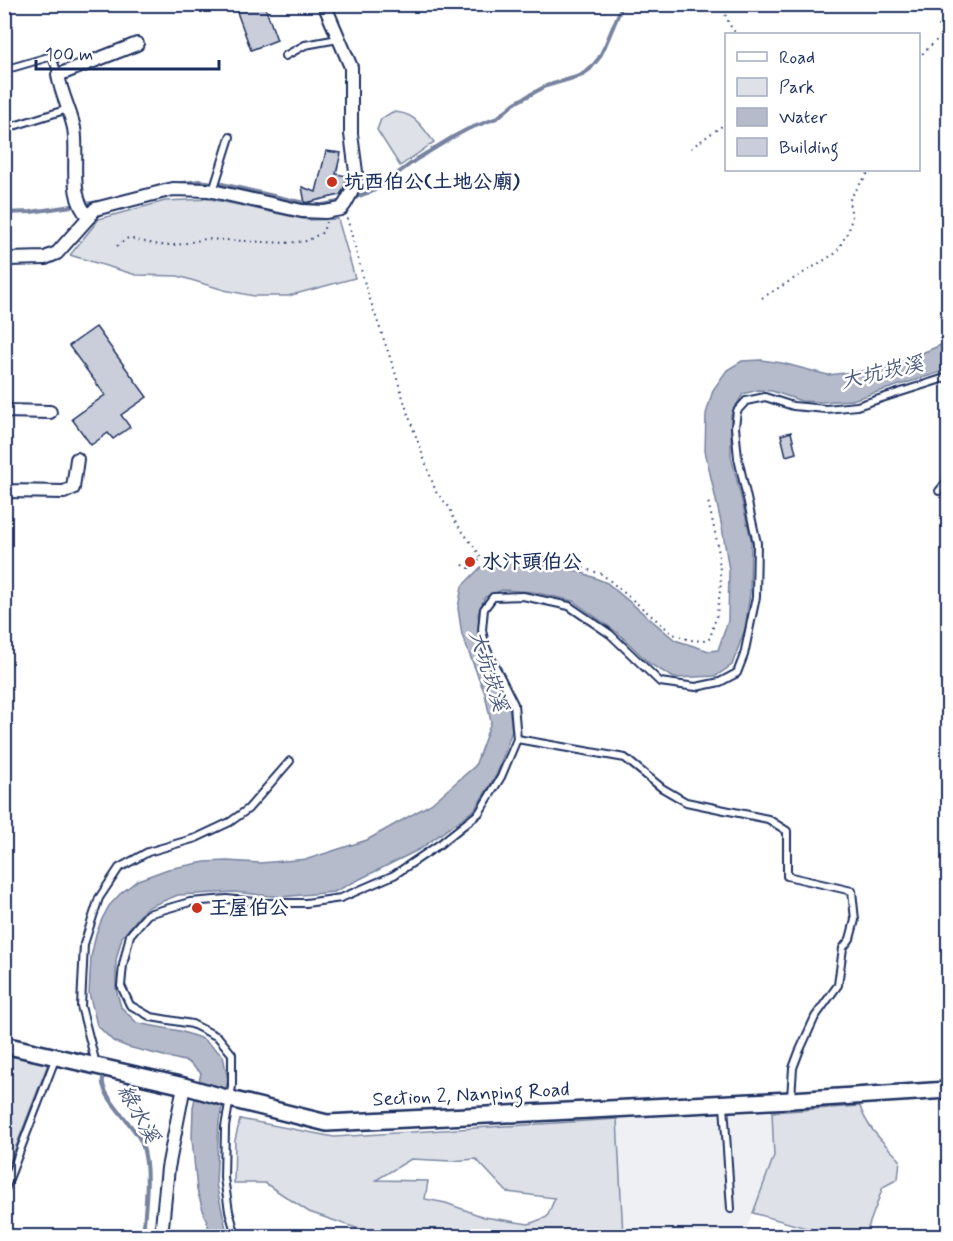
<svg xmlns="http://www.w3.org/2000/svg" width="953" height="1241" font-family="Mynerve,'LXGW WenKai TC',sans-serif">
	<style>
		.built { fill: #eff0f4 }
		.green { fill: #dee1e7; stroke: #7c88a2; stroke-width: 1.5; fill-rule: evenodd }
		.water { fill: #b5bbca; stroke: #77839f; stroke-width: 1.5 }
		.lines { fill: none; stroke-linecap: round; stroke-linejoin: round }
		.stream { stroke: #77839f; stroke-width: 4 }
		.building { fill: #caceda; stroke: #1b2f5e; stroke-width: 1.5 }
		.service-casing { stroke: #1b2f5e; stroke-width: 10 }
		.minor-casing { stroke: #1b2f5e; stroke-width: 16 }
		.tertiary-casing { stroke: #1b2f5e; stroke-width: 20 }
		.path { stroke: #1b2f5e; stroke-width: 2; stroke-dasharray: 1.5 4.5; stroke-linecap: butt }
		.service { stroke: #fff; stroke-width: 6 }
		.minor { stroke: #fff; stroke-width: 12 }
		.tertiary { stroke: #fff; stroke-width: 15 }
		.poi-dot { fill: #c8321e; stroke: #fff; stroke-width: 2 }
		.labels { text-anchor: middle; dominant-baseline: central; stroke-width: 5; stroke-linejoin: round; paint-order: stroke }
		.poi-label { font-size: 20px; font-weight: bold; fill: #1b2f5e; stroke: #fff; text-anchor: start }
		.street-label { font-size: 20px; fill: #1b2f5e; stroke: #fff }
		.water-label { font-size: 21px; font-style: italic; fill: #49597e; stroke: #fff }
	</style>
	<rect width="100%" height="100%" fill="#fff"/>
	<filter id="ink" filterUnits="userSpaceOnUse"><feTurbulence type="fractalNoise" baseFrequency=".0167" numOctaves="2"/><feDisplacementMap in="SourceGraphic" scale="12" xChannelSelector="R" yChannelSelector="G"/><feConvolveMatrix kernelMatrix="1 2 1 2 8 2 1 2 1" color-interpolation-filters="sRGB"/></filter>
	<g filter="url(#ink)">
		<path class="built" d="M772 1112 774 1156 744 1236H623L617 1119Z"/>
		<g class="green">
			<path d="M392 112C415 112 421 126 434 142L400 166 377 130 381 119Z"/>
			<path d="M210 199 308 220 338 219 355 278 288 296H254L224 290 178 276 136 275 70 255 99 219 165 201Z"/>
			<path d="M7 1055 48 1064 5 1175 4 1060Z"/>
			<path d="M860 1106C866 1127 885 1144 900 1160L898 1179 883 1187 865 1236H834L753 1213 774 1156 772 1112Z"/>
			<path d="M240 1119 334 1137 617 1119 623 1236H391L359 1229 309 1212 265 1183H234L235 1140ZM411 1159 451 1161 476 1159 507 1192 555 1198 547 1217 529 1224 484 1217 446 1203 425 1199 428 1181 376 1180Z"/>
		</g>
		<path class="water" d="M948 342V370L852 400 821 402 801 401 772 391 758 390 743 394 731 415V456L751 539 750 593 745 629 732 665 716 676 674 678 650 664 618 633 573 601 533 592 502 590 485 597 478 614 481 639 492 672 509 705 512 731 497 774 475 809 420 849 334 892 281 897 234 892 178 895 146 908 122 937 116 960V989L121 1007 137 1023 180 1031 203 1039 223 1056 228 1080 219 1121 216 1184 227 1233 230 1236H211L197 1190 192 1139 193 1107 201 1073 188 1062 128 1047 113 1041 97 1025 89 993 91 957 96 934 102 919 109 906 120 894 138 880 168 869 205 862 227 861 260 863 308 859 367 840 431 804 475 766 491 722 485 694 462 635 458 608 462 586 481 567 532 562 578 571 607 583 675 640 709 651 718 650 728 621 729 570 722 527 705 451 706 414 713 390 727 370 742 361 761 360 782 363 828 375 887 368Z"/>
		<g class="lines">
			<g class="stream">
				<path d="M176 184 199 181 222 184 313 205H322L343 201"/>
				<path d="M353 198 375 190 417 159 453 137 468 129 497 118 515 103 546 86 580 76 590 69 599 58 605 46 621 8 624 4"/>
				<path d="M4 213 31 212 99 202"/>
				<path d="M103 1078C99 1096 136 1126 142 1144 151 1169 145 1210 143 1236"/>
			</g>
		</g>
		<g class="building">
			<path d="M234 4H264L277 40 251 50Z"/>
			<path d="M326 151 341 153 336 174 347 176 343 190 340 195 305 203 302 187 316 192Z"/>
			<path d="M96 327 147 397 121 415 130 427 113 439 108 433 91 445 72 419 105 395 69 346Z"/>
			<path d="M791 432 796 453 786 456 781 435Z"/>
		</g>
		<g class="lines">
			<g class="service-casing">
				<g id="service">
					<path d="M285 56 305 45 338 39"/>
					<path d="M4 70 52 56 58 75"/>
					<path d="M4 129 68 109"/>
					<path d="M213 191 230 137"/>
					<path d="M939 491 947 481 948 472"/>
					<path d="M517 739 625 758 662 788 686 802 768 819 787 831V876L852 891 855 920 850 939 843 948 838 985 815 1017 799 1052 793 1068 791 1098"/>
					<path d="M96 1064 81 1006 84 944 99 898 119 868 148 852 196 838 230 822 248 809 290 761"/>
					<path d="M724 1105 731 1209"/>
					<path d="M4 1192 56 1057"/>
					<path d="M236 1236 229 1211 224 1178 225 1127 232 1086V1054L218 1037 192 1024 151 1017 130 1005 121 986 123 965 130 935 148 914 190 902 227 899 265 903H306L341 898 394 875 440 844 479 813 501 777 517 739 514 704 486 648 482 630 484 609 493 597 523 596 569 606 610 634 660 682 696 687 720 682 737 673 744 655 756 597 757 543 738 458 735 427 737 411 746 401 765 397 793 406 826 409 857 406 948 377"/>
				</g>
			</g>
			<g class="minor-casing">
				<g id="minor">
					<path d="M89 217C67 198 79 154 74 128 70 110 61 93 58 75L137 44"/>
					<path d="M4 261 9 259 45 258 57 253 89 217 95 209 173 189 208 190 302 211 325 212 341 209 345 204 351 193 356 172 351 134V67L324 4"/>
					<path d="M4 411 50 412"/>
					<path d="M4 490 8 491 64 492 73 488 77 459"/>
					<path d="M161 1236 168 1168 184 1086"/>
				</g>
			</g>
			<g class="tertiary-casing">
				<path id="tertiary" d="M4 1045 184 1086 230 1099 327 1123 791 1100 948 1090"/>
			</g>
			<g class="path">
				<path d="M720 4 732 29 737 34"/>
				<path d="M918 58 942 35 939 25 944 17 948 13"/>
				<path d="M691 148 726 123"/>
				<path d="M347 218 366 288 394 369 409 417 436 492 450 508 454 520 477 551 481 559 517 554 538 555 602 574 673 634 690 640 706 641 710 638 717 614 721 583 718 546 708 501"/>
				<path d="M117 246 128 238 159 245H177L205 239 285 243 307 241 323 232 326 222"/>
				<path d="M762 298 836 253 849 230 852 216 849 202 851 197 870 170"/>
				<path d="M463 565 469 568 481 559"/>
			</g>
			<use href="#service" class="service"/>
			<use href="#minor" class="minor"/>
			<use href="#tertiary" class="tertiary"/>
		</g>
	</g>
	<g class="poi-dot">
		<circle cx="332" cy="182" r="6"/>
		<circle cx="470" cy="562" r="6"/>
		<circle cx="197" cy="908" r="6"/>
	</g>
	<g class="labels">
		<g class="poi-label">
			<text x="344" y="182">坑西伯公(土地公廟)</text>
			<text x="482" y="562">水汴頭伯公</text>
			<text x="209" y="908">王屋伯公</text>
		</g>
		<g class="street-label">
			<text transform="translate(471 1095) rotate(-3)">Section 2, Nanping Road</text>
		</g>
		<g class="water-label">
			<text transform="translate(882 373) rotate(-13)">大坑崁溪</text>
			<text transform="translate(488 671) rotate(72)">大坑崁溪</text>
			<text transform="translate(138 1114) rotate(61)">綠水溪</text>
		</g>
	</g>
	<rect width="953" height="1241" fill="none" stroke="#fff" stroke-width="24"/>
	<rect x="12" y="12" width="929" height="1217" fill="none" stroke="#1b2f5e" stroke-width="2" filter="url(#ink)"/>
	<rect x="725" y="33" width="195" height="138" fill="#ffffff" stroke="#a4acbf" stroke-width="1.5"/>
	<rect x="737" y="52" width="30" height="9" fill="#ffffff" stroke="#a4acbf" stroke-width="1.5"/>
	<text x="779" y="63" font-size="18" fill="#1b2f5e">Road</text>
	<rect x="737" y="78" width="30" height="18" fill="#dee1e7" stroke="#a4acbf" stroke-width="1.5"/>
	<text x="779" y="93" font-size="18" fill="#1b2f5e">Park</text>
	<rect x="737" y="108" width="30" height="18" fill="#b5bbca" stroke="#a4acbf" stroke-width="1.5"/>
	<text x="779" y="123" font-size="18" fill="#1b2f5e">Water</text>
	<rect x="737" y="138" width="30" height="18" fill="#caceda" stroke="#a4acbf" stroke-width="1.5"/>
	<text x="779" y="153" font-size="18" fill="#1b2f5e">Building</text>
	<path d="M36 60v9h183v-9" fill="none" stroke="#1b2f5e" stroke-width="3"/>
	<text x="45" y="60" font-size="18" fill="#1b2f5e" stroke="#ffffff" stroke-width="4.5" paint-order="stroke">100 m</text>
</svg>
